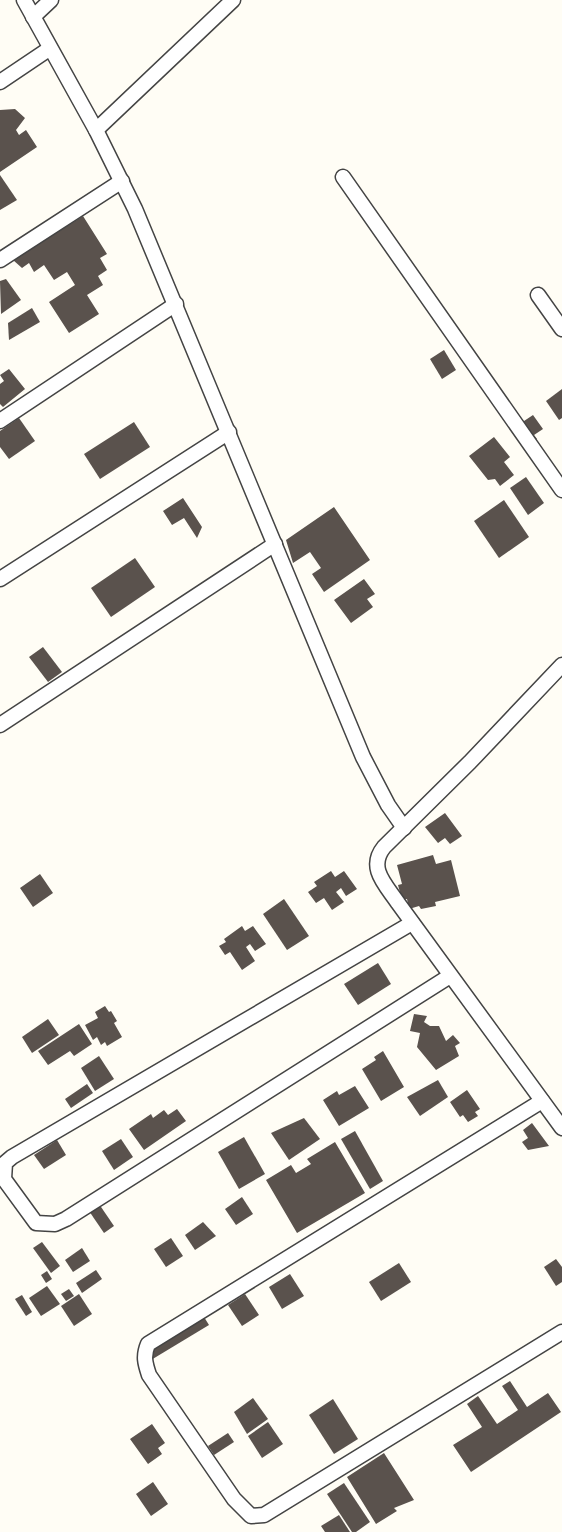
<svg xmlns="http://www.w3.org/2000/svg" width="562" height="1532" font-family="'Source Serif 4',serif">
	<style>
		.building { fill: #5a524d }
		.lines { fill: none; stroke-linecap: round; stroke-linejoin: round }
		.minor-casing { stroke: #444; stroke-width: 17 }
		.minor { stroke: #fff; stroke-width: 14 }
	</style>
	<rect width="100%" height="100%" fill="#fffdf5"/>
	<g class="building">
		<path d="M15 109 25 118 16 130 19 135 26 130 37 147 0 172V110Z"/>
		<path d="M0 175 17 200 0 210Z"/>
		<path d="M83 216 107 254 100 258 107 270 98 276 103 285 87 295 99 314 69 333 49 302 75 285 67 272 54 280 44 265 34 272 29 263 22 268 13 260Z"/>
		<path d="M6 279 21 300 1 314 0 281Z"/>
		<path d="M32 308 40 322 9 340 8 323Z"/>
		<path d="M444 350 456 370 442 379 430 359Z"/>
		<path d="M9 369 25 389 3 407 0 404V384L4 381 0 375Z"/>
		<path d="M562 389V418L559 420 546 401Z"/>
		<path d="M533 415 543 429 534 435 537 439 531 443 518 425Z"/>
		<path d="M19 418 35 441 9 459 0 447V431Z"/>
		<path d="M134 422 150 447 100 479 84 454Z"/>
		<path d="M494 437 510 457 504 462 514 475 500 486 495 479 488 480 469 456Z"/>
		<path d="M526 477 544 503 528 515 510 488Z"/>
		<path d="M183 498 202 527 197 538 184 518 172 525 163 511Z"/>
		<path d="M504 500 529 537 499 558 474 521Z"/>
		<path d="M334 507 370 560 324 592 312 574 321 568 310 552 293 563 286 540Z"/>
		<path d="M135 558 155 587 111 617 91 588Z"/>
		<path d="M364 579 375 594 367 599 373 607 351 623 334 600Z"/>
		<path d="M43 647 62 672 48 682 29 657Z"/>
		<path d="M445 813 462 836 450 844 445 838 438 843 425 827Z"/>
		<path d="M433 855 436 864 451 860 460 896 435 902 436 906 421 909 419 906 409 909 407 899 402 900 398 885 402 884 397 865Z"/>
		<path d="M331 871 335 877 344 871 357 889 346 896 341 888 336 892 344 902 332 910 324 898 316 903 308 892 317 886 314 882Z"/>
		<path d="M40 874 53 893 33 907 20 888Z"/>
		<path d="M284 899 309 936 287 950 263 914Z"/>
		<path d="M242 926 245 931 253 926 266 944 255 951 250 944 246 947 255 961 242 970 230 952 225 955 219 946 226 942 224 939Z"/>
		<path d="M378 963 391 984 358 1005 344 984Z"/>
		<path d="M105 1006 109 1012 111 1011 117 1021 114 1023 122 1037 107 1046 105 1042 101 1045 97 1037 93 1040 85 1025 98 1018 95 1012Z"/>
		<path d="M414 1014 427 1016 424 1022 430 1026H439L446 1041 453 1035 460 1043 455 1046 459 1056 436 1070 417 1047 420 1033 410 1031Z"/>
		<path d="M48 1019 59 1035 32 1053 22 1037Z"/>
		<path d="M79 1024 92 1044 74 1056 70 1051 48 1065 38 1051Z"/>
		<path d="M383 1051 404 1087 381 1101 362 1069 376 1060 374 1057Z"/>
		<path d="M99 1056 114 1079 95 1091 81 1068Z"/>
		<path d="M438 1080 448 1097 420 1116 407 1097Z"/>
		<path d="M87 1084 93 1093 71 1108 65 1099Z"/>
		<path d="M355 1086 369 1108 339 1126 323 1100 337 1091 339 1095Z"/>
		<path d="M467 1090 480 1109 475 1112 478 1116 468 1122 463 1115 460 1117 450 1102Z"/>
		<path d="M177 1109 186 1121 144 1150 129 1129 151 1114 153 1118 164 1110 168 1115Z"/>
		<path d="M304 1118 320 1139 289 1160 271 1133Z"/>
		<path d="M532 1123 549 1146 528 1150 522 1142 528 1138 523 1130Z"/>
		<path d="M355 1131 383 1181 370 1189 341 1139Z"/>
		<path d="M244 1137 265 1174 239 1189 218 1152Z"/>
		<path d="M121 1139 133 1157 114 1170 102 1151Z"/>
		<path d="M57 1140 66 1155 44 1169 34 1155Z"/>
		<path d="M335 1142 365 1193 297 1233 266 1180 291 1165 296 1173 311 1164 307 1159Z"/>
		<path d="M242 1197 253 1214 236 1225 225 1209Z"/>
		<path d="M99 1204 114 1226 104 1233 89 1211Z"/>
		<path d="M203 1222 216 1236 195 1250 185 1235Z"/>
		<path d="M171 1238 183 1256 166 1267 154 1249Z"/>
		<path d="M42 1242 60 1266 51 1273 33 1248Z"/>
		<path d="M82 1248 90 1261 73 1272 65 1260Z"/>
		<path d="M556 1259 562 1267V1282L556 1286 544 1267Z"/>
		<path d="M399 1263 411 1282 381 1301 369 1282Z"/>
		<path d="M96 1270 102 1279 82 1293 76 1283Z"/>
		<path d="M47 1271 52 1279 46 1283 41 1275Z"/>
		<path d="M290 1274 304 1296 282 1309 269 1287Z"/>
		<path d="M47 1286 60 1304 41 1316 29 1298Z"/>
		<path d="M69 1289 74 1296 66 1301 61 1294Z"/>
		<path d="M79 1294 92 1314 74 1326 61 1306Z"/>
		<path d="M245 1294 259 1315 242 1326 228 1305Z"/>
		<path d="M22 1295 32 1312 26 1316 15 1299Z"/>
		<path d="M204 1317 209 1325 151 1360 146 1352Z"/>
		<path d="M510 1381 527 1407 548 1393 561 1412 471 1472 453 1445 482 1427 467 1404 478 1396 497 1424 518 1410 502 1386Z"/>
		<path d="M253 1398 268 1419 247 1434 234 1412Z"/>
		<path d="M333 1399 358 1439 334 1454 309 1415Z"/>
		<path d="M268 1422 283 1444 262 1458 248 1436Z"/>
		<path d="M152 1424 165 1443 158 1448 162 1454 148 1464 130 1439Z"/>
		<path d="M228 1433 234 1442 214 1455 208 1446Z"/>
		<path d="M384 1453 414 1500 394 1508 397 1511 376 1524 347 1477Z"/>
		<path d="M153 1482 168 1504 151 1516 136 1494Z"/>
		<path d="M344 1483 370 1522 356 1532H352L327 1494Z"/>
		<path d="M339 1515 350 1532H325L321 1526Z"/>
	</g>
	<g class="lines">
		<g class="minor-casing">
			<g id="minor">
				<path d="M24 0 96 130 135 209 363 757 388 805 404 828"/>
				<path d="M33 17 51 0"/>
				<path d="M0 82 49 49"/>
				<path d="M96 130 233 0"/>
				<path d="M343 177 562 490"/>
				<path d="M0 260 122 181"/>
				<path d="M538 295 562 329"/>
				<path d="M0 421 176 304"/>
				<path d="M0 579 229 432"/>
				<path d="M562 665 470 762 384 847C367 868 386 885 398 903L562 1128"/>
				<path d="M0 725 275 544"/>
				<path d="M412 923 12 1157 5 1163 4 1179 36 1223 55 1224 66 1219 450 976"/>
				<path d="M542 1101 148 1344C143 1356 145 1363 149 1375L234 1499 251 1516 264 1515 562 1332"/>
			</g>
		</g>
		<use href="#minor" class="minor"/>
	</g>
</svg>
